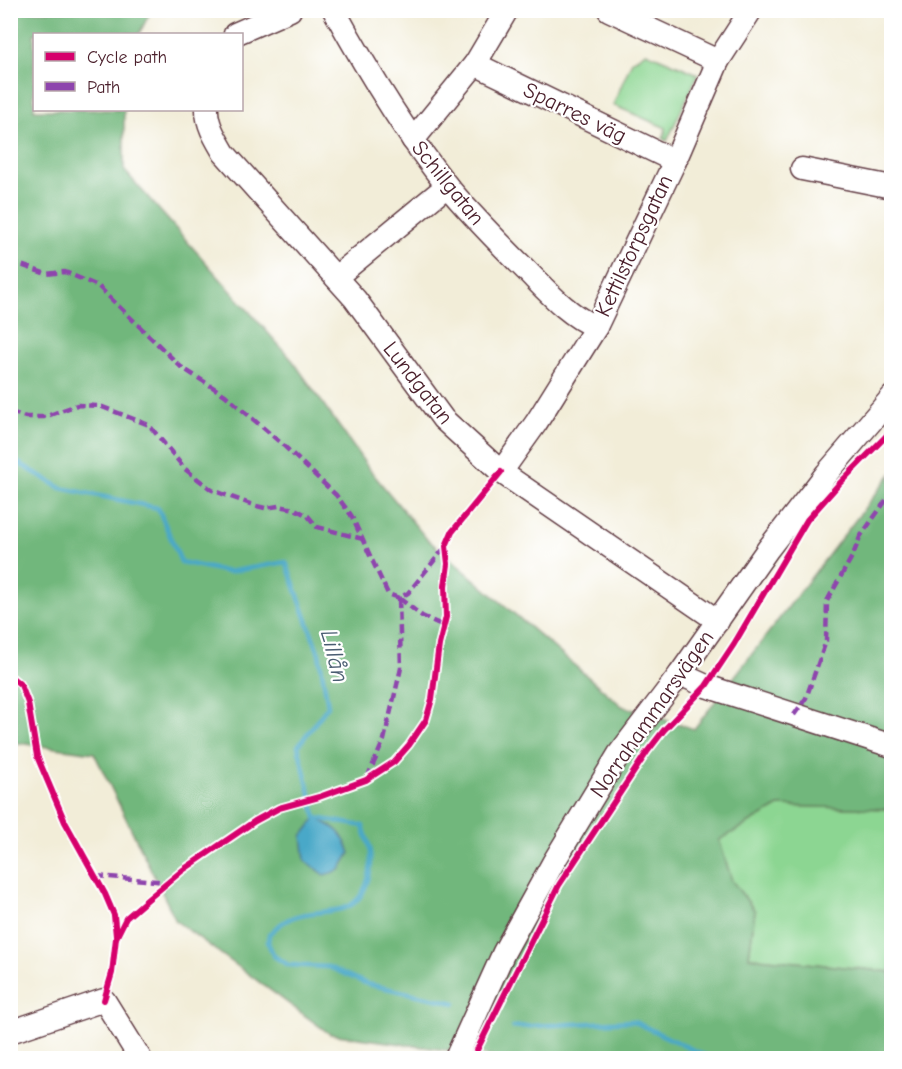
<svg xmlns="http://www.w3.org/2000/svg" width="902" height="1069" font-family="'Comic Neue',sans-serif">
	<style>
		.green { fill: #8cd692; stroke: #6b7a5e; stroke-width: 1.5 }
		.forest { fill: #71b77c; stroke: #5e6b54; stroke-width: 1.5 }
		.water { fill: #49a8c8; stroke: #4a647a; stroke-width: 1.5 }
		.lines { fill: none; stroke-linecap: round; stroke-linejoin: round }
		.stream { stroke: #49a8c8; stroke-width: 4.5 }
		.minor-casing { stroke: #633e45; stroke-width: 25 }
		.minor { stroke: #fff; stroke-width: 22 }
		.quiet { stroke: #8e44ad; stroke-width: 4.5; stroke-dasharray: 9 4.5; stroke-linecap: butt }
		.cycleway-casing { stroke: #fff; stroke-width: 10 }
		.cycleway { stroke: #d6006c; stroke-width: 6 }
		.labels { text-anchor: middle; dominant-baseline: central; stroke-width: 4.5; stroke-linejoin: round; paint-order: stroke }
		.street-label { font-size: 22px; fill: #4a1f2b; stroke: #fff }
		.water-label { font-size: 24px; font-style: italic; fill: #4a5d72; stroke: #fff }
	</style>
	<rect width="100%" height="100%" fill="#fff"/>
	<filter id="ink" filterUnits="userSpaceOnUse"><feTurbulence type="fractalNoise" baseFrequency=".0167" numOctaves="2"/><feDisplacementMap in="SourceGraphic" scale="12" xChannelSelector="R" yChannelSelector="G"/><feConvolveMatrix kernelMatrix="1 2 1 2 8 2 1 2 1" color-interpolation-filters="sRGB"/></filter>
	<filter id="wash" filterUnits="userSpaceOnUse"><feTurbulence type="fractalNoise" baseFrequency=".008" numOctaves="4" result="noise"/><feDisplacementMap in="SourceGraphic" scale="24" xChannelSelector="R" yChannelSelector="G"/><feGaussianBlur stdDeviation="1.35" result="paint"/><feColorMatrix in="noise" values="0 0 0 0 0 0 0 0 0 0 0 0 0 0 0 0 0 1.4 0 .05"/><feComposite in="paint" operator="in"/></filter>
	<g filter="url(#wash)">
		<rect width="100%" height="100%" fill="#f2edd8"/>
		<g class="green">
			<path d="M646 52 698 74 667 141 663 139 666 128 613 105 632 61Z"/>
			<path d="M779 806 891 809V972L749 957 755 911 732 881 719 840Z"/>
		</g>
		<path class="forest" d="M11 11H151L139 34H34V110H124V170L293 361 369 469 426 538 622 706 694 729 891 474V809L779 806 719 840 732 881 755 911 749 957 891 972V1058H503L330 1034 176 921 94 753 11 742Z"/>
		<path class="water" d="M316 818C336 828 342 831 350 853L340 870 325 875 305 861 302 836Z"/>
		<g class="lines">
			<g class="stream">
				<path d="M10 458 61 488 158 508 181 562 228 572 286 562 319 654 328 706 298 746 316 818 363 826C365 834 370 844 371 853 372 874 365 904 341 909 309 916 296 908 269 934L268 943 274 956 288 965 329 967 367 984 455 1003"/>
				<path d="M513 1027 633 1021 710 1058"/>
			</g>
		</g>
	</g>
	<g filter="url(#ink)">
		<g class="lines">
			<g class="minor-casing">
				<g id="minor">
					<path d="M334 10C368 72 404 132 448 187 472 216 499 243 526 270 547 291 569 316 596 327"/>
					<path d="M609 10 718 61"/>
					<path d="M235 34 290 10"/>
					<path d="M475 64 675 161"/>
					<path d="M207 110C207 125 216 139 224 153L355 299 443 419 501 472 718 621"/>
					<path d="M413 140 475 64 507 10"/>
					<path d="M802 169 892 187"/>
					<path d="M336 277 447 186"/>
					<path d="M501 472 536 423 596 327 675 161 718 61 751 10"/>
					<path d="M680 674 706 686 892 746"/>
					<path d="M10 1032 104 1000 140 1058"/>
					<path d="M456 1058 504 952 553 863 619 754 680 674 768 549 827 473 892 397"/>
				</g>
			</g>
			<use href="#minor" class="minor"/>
			<g class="quiet">
				<path d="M10 35 17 10"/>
				<path d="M10 261 46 274 65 272 98 286 181 367 225 395 282 444 336 495 351 515 388 594 399 598 408 593 446 546"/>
				<path d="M10 412 26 417H44L77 405 100 406 149 425 185 469 212 490 253 505 265 508 279 506 295 509 308 516 317 527 363 539"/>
				<path d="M399 598 422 616 444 626"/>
				<path d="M794 715 806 698 826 641 827 601 853 555 860 537 892 492"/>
				<path d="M367 778 384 740 401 668 399 598"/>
				<path d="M96 876 169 882"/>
			</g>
			<g class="cycleway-casing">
				<g id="cycleway">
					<path d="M10 676 21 685 28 703 37 756 65 822 105 894 114 915 116 936"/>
					<path d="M104 1000 112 973 116 938 126 918 148 899 183 870 255 821 279 808 319 797 366 780 394 762 409 745 426 720 432 699 439 645 446 617 445 586 448 564 446 546 452 532 501 472"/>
					<path d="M473 1058 559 885 647 752 664 730 706 686 734 644 807 520 839 484 892 430"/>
				</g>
			</g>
			<use href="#cycleway" class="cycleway"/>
		</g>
	</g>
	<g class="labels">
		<g class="street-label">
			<text transform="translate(575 113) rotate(26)">Sparres väg</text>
			<text transform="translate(448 183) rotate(51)">Schillgatan</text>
			<text transform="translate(634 246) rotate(-65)">Kettilstorpsgatan</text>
			<text transform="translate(418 383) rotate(52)">Lundgatan</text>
			<text transform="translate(652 714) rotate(-55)">Norrahammarsvägen</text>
		</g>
		<g class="water-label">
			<text transform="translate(335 656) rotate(76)">Lillån</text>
		</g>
	</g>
	<rect width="902" height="1069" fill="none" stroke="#fff" stroke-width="36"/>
	<rect x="33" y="33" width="210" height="78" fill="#ffffff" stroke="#b7a5aa" stroke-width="1.5"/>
	<rect x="45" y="52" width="30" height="9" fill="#d6006c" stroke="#b7a5aa" stroke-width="1.5"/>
	<text x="87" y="63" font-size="18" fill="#4a1f2b">Cycle path</text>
	<rect x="45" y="82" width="30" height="9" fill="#8e44ad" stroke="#b7a5aa" stroke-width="1.5"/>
	<text x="87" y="93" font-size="18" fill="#4a1f2b">Path</text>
</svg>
